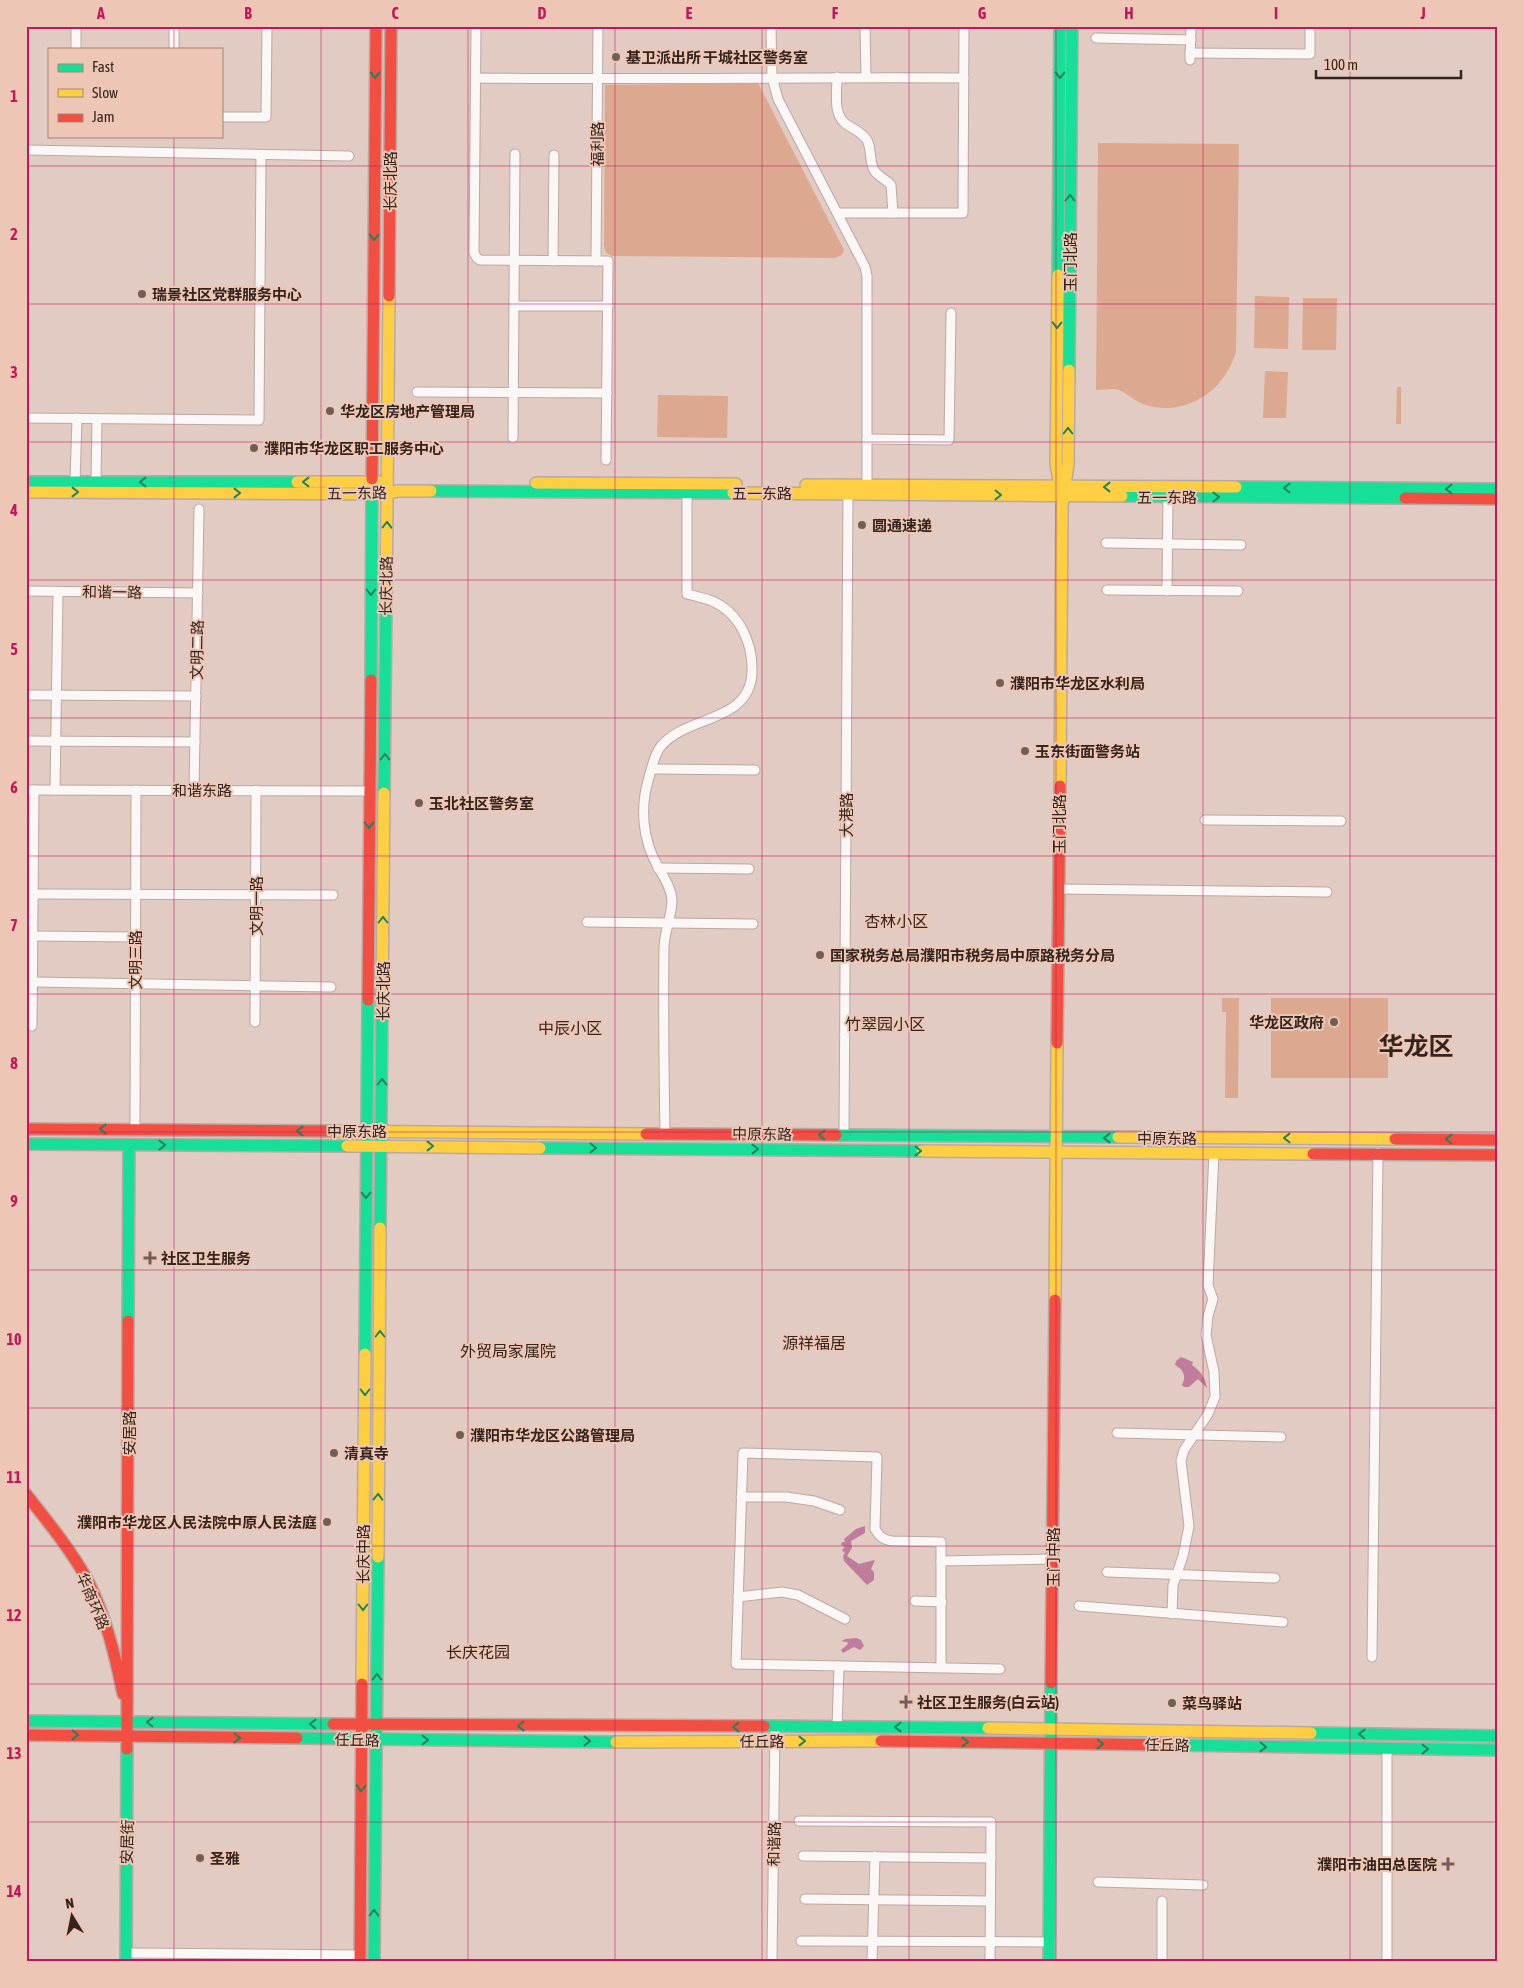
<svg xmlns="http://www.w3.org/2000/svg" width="1524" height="1988" font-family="'Asap Condensed','Noto Sans SC',sans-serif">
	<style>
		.green { fill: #dda890 }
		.water { fill: #bf7c9d }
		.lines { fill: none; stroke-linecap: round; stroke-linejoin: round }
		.street-casing { stroke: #baa9a3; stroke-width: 11 }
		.fast-casing { stroke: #baa9a3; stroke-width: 14 }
		.slow-casing { stroke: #baa9a3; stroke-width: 14 }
		.jam-casing { stroke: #baa9a3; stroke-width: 14 }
		.street { stroke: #faf7f6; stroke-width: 9 }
		.fast { stroke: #16e098; stroke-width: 11 }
		.slow { stroke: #ffcf43; stroke-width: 11 }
		.jam { stroke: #f24e42; stroke-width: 11 }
		.oneway { stroke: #24825b }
		.grid { fill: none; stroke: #c2185b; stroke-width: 1; stroke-opacity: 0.55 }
		.poi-dot { fill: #705f57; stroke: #eec6b5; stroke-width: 2 }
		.labels { text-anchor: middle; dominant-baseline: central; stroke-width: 4; stroke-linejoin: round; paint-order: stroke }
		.poi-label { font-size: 15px; font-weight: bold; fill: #33251e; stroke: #eec6b5; text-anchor: start }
		.street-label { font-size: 15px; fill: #33251e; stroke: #eec6b5 }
		.neighbourhood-label { font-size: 16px; fill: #33251e; stroke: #eec6b5 }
		.town-label { font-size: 25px; font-weight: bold; fill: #33251e; stroke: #eec6b5 }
		.neatline { fill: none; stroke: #c2185b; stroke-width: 2 }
		.grid-label { font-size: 16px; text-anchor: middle; font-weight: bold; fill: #c2185b }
	</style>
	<rect width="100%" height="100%" fill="#e1cbc2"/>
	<g class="green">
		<path d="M758 83 844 250 842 255 835 258 612 256 606 253 604 246 605 85Z"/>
		<path d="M1098 143 1239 144 1236 352C1224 391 1187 417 1146 405 1135 402 1127 393 1119 390 1113 388 1102 390 1096 390Z"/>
		<path d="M1255 296 1289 297 1288 349 1254 348Z"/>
		<path d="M1303 298H1337L1336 350H1302Z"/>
		<path d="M1265 371 1288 372 1286 418H1263Z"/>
		<path d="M1397 387H1401V424H1396Z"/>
		<path d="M658 395 728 396 727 438 657 437Z"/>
		<path d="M26 801 28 806 29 959H26Z"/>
		<path d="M1222 998H1239L1238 1098H1225L1226 1012H1222Z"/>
		<rect x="1271" y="998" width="117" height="80"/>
	</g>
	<g class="water">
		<path d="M1181 1357 1193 1362 1192 1365C1201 1372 1205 1377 1207 1388L1198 1379 1189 1387H1184L1182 1385C1187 1376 1183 1369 1175 1365L1176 1361Z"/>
		<path d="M865 1526V1533C860 1536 856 1538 851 1541L852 1548 847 1556 859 1564 875 1560 871 1569 874 1572V1580L867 1585 844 1561 843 1556 845 1553 842 1550 845 1547 841 1545 842 1542H845L844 1539 856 1529Z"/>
		<path d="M856 1638 861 1640 864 1646 860 1650 854 1647 843 1653 841 1650 848 1644 847 1642 841 1641 846 1639Z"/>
	</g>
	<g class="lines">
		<g class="street-casing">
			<g id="street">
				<path d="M476 26 474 253 477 258 480 260 608 261 606 460"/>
				<path d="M771 26 772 77 778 99 865 267 867 276V491"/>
				<path d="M865 26 866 77"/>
				<path d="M1096 38 1191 40"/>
				<path d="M76 49V26"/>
				<path d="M174 49V26"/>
				<path d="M1190 53 1310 54V26"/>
				<path d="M1190 60 1191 26"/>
				<path d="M837 77C837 94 832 117 849 126 856 130 862 133 867 140 872 149 869 161 874 170 878 177 886 179 891 185L893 213"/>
				<path d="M476 78C638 80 801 77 964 78"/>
				<path d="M221 117H266L267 26"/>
				<path d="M26 150 349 156"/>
				<path d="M838 213H963L964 26"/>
				<path d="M553 261 554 155"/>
				<path d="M596 261 598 26"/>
				<path d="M515 306H608"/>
				<path d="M417 392 607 393"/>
				<path d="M26 418 259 420 261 155"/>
				<path d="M513 438 515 154"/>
				<path d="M867 439 949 440 951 313"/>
				<path d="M75 482 77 418"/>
				<path d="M96 482 97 419"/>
				<path d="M1106 543 1241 545"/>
				<path d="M1107 590 1238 591"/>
				<path d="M26 591 198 593"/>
				<path d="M1167 591 1168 497"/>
				<path d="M26 695 196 696"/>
				<path d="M26 741 195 742"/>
				<path d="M652 769 755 770"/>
				<path d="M26 790 369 791"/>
				<path d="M55 790 58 592"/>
				<path d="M194 790 199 509"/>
				<path d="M1205 820 1341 821"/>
				<path d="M658 868 749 869"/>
				<path d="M1059 889 1327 892"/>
				<path d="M33 894 333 895"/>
				<path d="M587 922 753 924"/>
				<path d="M33 936 135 937"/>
				<path d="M33 982 331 987"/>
				<path d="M255 1022 256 790"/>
				<path d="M32 1026 34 790"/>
				<path d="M135 1129 136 790"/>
				<path d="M665 1134C664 1072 663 1010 664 948 664 932 672 916 672 900 671 887 663 876 657 865 643 840 640 809 648 781 651 770 654 755 661 746 689 714 750 723 752 672 753 644 740 613 712 601 704 598 695 596 687 594V493"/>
				<path d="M844 1135 848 494"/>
				<path d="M1117 1433 1281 1437"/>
				<path d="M741 1497H786L814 1501 840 1510"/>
				<path d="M941 1561 1053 1559"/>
				<path d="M1107 1572 1275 1578"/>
				<path d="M738 1597 782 1592 798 1595 845 1619"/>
				<path d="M915 1601 942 1602"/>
				<path d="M1079 1606 1283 1622"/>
				<path d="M1172 1614 1173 1585 1183 1556 1189 1526 1181 1461 1184 1450 1208 1414 1215 1397 1214 1372 1206 1335 1208 1316 1213 1299 1208 1285 1214 1153"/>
				<path d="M1372 1657 1378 1153"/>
				<path d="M941 1668V1542L892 1541C883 1540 879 1536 875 1529L877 1457 743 1453 736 1664 1000 1669"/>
				<path d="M837 1727 839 1666"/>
				<path d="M1387 1749V1962"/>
				<path d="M799 1821 991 1822 990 1962"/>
				<path d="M803 1856 991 1858"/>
				<path d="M1098 1882 1203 1885"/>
				<path d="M805 1899 990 1901"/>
				<path d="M801 1941 1050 1942"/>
				<path d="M126 1953 360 1955"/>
				<path d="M772 1962 775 1727"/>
				<path d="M872 1962 875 1856"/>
				<path d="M1162 1962V1901"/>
			</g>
		</g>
		<g class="fast-casing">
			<g id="fast">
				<path d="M1058 275 1060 26"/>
				<path d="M1069 370 1072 26"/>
				<path d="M26 482H297"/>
				<path d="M1236 487 1498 489"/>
				<path d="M431 491 733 493"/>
				<path d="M1122 496 1405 498"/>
				<path d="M371 680 372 479"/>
				<path d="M384 793 386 601"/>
				<path d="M836 1135 1118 1137"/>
				<path d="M26 1144 347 1146"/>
				<path d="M540 1148 922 1151"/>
				<path d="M380 1228 382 1003"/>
				<path d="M128 1321 129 1145"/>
				<path d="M365 1354 368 1000"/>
				<path d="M26 1721 333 1724"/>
				<path d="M764 1726 988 1728"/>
				<path d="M1311 1733 1498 1736"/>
				<path d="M297 1738 616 1742"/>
				<path d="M1174 1745 1498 1750"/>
				<path d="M126 1962 127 1749"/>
				<path d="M374 1962 378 1557"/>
				<path d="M1049 1962 1051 1683"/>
			</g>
		</g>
		<g class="slow-casing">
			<g id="slow">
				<path d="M1058 275 1056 464 1060 486"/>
				<path d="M297 482H379"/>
				<path d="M536 483 736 484"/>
				<path d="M806 485 1236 487"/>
				<path d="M26 492 387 494 397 491H431"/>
				<path d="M733 493 1122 496"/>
				<path d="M386 601 389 296"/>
				<path d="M1060 786 1062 506 1068 464 1069 370"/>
				<path d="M382 1003 384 793"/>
				<path d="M329 1131 646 1134"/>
				<path d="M1118 1137 1395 1139"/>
				<path d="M347 1146 540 1148"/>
				<path d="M922 1151 1313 1154"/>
				<path d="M1055 1300 1057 1043"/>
				<path d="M378 1557 380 1228"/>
				<path d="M362 1684 365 1354"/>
				<path d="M988 1728 1311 1733"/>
				<path d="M616 1742 881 1741"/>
			</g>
		</g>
		<g class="jam-casing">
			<g id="jam">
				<path d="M389 296 391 26"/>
				<path d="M372 479 376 26"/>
				<path d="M1405 498 1498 499"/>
				<path d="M368 1000 371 680"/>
				<path d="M1057 1043 1060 786"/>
				<path d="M26 1129 329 1131"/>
				<path d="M646 1134 836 1135"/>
				<path d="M1395 1139 1498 1140"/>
				<path d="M1313 1154 1498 1155"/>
				<path d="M26 1494C48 1522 71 1550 88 1581 106 1617 115 1655 123 1694"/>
				<path d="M1051 1683 1055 1300"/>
				<path d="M333 1724 764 1726"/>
				<path d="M26 1735 297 1738"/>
				<path d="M881 1741 1174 1745"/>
				<path d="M127 1749 128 1321"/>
				<path d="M360 1962 362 1684"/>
			</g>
		</g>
		<use href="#street" class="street"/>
		<use href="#fast" class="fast"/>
		<use href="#slow" class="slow"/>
		<use href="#jam" class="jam"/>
	</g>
	<defs><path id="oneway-chevron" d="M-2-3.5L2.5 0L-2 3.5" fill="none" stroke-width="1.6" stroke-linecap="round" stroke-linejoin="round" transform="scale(1.25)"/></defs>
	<g class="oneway">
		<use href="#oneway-chevron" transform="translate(375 75) rotate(91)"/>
		<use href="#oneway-chevron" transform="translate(1060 75) rotate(91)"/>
		<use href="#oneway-chevron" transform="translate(1070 198) rotate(-90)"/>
		<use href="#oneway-chevron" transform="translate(374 237) rotate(91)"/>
		<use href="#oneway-chevron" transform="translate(1057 325) rotate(91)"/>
		<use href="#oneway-chevron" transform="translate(1068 431) rotate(-90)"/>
		<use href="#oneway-chevron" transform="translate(143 482) rotate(-180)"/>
		<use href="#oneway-chevron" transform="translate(306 482) rotate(-180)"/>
		<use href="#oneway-chevron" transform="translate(1107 487) rotate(-180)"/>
		<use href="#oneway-chevron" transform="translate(1287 488) rotate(-180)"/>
		<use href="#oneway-chevron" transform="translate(1449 489) rotate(-180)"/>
		<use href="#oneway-chevron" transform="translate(75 492)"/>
		<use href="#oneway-chevron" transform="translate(237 493)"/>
		<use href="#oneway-chevron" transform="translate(998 495) rotate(1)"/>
		<use href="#oneway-chevron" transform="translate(1216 497)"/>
		<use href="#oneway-chevron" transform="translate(387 525) rotate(-89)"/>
		<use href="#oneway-chevron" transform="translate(371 592) rotate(90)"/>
		<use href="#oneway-chevron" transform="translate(385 757) rotate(-90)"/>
		<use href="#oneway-chevron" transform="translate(369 825) rotate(90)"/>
		<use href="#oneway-chevron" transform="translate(383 920) rotate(-90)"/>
		<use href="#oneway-chevron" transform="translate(382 1082) rotate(-90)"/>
		<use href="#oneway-chevron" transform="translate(103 1129) rotate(-180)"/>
		<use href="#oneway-chevron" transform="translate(300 1131) rotate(-180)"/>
		<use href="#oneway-chevron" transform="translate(822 1135) rotate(-179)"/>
		<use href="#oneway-chevron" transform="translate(1107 1138) rotate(-180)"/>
		<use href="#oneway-chevron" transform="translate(1287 1138) rotate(-180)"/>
		<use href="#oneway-chevron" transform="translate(1449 1139) rotate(-179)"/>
		<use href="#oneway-chevron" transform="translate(162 1145)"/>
		<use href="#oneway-chevron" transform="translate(430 1146)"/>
		<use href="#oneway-chevron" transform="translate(593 1148) rotate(1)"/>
		<use href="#oneway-chevron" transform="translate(755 1149)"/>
		<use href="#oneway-chevron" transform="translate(918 1151) rotate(1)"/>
		<use href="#oneway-chevron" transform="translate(366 1195) rotate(90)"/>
		<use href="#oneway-chevron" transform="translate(380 1334) rotate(-90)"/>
		<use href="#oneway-chevron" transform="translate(365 1392) rotate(90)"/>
		<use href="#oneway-chevron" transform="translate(378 1497) rotate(-89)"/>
		<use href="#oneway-chevron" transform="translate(363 1607) rotate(90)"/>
		<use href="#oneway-chevron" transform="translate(377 1677) rotate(-90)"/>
		<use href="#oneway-chevron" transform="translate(150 1722) rotate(-179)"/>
		<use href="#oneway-chevron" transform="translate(313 1724) rotate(-179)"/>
		<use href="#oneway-chevron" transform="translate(521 1726) rotate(-180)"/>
		<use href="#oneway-chevron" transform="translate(736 1727) rotate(-180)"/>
		<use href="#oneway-chevron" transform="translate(898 1727) rotate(-180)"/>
		<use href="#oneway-chevron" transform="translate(1362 1734) rotate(-179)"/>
		<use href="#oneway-chevron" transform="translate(75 1735) rotate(1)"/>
		<use href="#oneway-chevron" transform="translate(237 1738) rotate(1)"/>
		<use href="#oneway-chevron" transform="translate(425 1740)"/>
		<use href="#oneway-chevron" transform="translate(587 1741) rotate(1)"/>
		<use href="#oneway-chevron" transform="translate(802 1741)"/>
		<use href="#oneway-chevron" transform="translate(965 1742) rotate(1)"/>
		<use href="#oneway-chevron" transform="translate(1100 1744) rotate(1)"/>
		<use href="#oneway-chevron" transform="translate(1263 1747) rotate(1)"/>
		<use href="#oneway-chevron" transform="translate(1425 1749)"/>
		<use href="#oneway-chevron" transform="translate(361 1788) rotate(91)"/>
		<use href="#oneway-chevron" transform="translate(374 1913) rotate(-89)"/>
	</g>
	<path class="grid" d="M174 26V49M321 26V1962M468 26V1962M615 26V1962M762 26V1962M909 26V1962M1056 26V1962M1203 26V1962M1350 26V1962M174 136V1962M26 166H1498M26 304H1498M26 442H1498M26 580H1498M26 718H1498M26 856H1498M26 994H1498M26 1132H1498M26 1270H1498M26 1408H1498M26 1546H1498M26 1684H1498M26 1822H1498"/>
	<g class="poi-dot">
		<circle cx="616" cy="57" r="5"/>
		<circle cx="142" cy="294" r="5"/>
		<circle cx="330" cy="411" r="5"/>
		<circle cx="254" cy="448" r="5"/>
		<circle cx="862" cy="525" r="5"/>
		<circle cx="1000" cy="683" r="5"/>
		<circle cx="1025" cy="751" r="5"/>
		<circle cx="419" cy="803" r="5"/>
		<circle cx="820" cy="955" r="5"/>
		<circle cx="1334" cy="1022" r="5"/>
		<path d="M147.5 1250.5h5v5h5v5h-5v5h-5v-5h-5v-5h5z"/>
		<circle cx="460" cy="1435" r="5"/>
		<circle cx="334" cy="1453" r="5"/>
		<circle cx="327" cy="1522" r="5"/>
		<path d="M903.5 1694.5h5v5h5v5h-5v5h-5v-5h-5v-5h5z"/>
		<circle cx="1172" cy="1703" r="5"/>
		<circle cx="200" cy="1858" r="5"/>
		<path d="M1445.5 1856.5h5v5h5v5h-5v5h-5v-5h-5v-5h5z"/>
	</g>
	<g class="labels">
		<g class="poi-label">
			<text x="626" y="57">基卫派出所 干城社区警务室</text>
			<text x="152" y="294">瑞景社区党群服务中心</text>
			<text x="340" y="411">华龙区房地产管理局</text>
			<text x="264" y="448">濮阳市华龙区职工服务中心</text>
			<text x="872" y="525">圆通速递</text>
			<text x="1010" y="683">濮阳市华龙区水利局</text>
			<text x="1035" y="751">玉东街面警务站</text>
			<text x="429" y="803">玉北社区警务室</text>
			<text x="830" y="955">国家税务总局濮阳市税务局中原路税务分局</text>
			<text x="1324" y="1022" text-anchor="end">华龙区政府</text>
			<text x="161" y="1258">社区卫生服务</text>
			<text x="470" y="1435">濮阳市华龙区公路管理局</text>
			<text x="344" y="1453">清真寺</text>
			<text x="317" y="1522" text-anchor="end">濮阳市华龙区人民法院中原人民法庭</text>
			<text x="917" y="1702">社区卫生服务(白云站)</text>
			<text x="1182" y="1703">菜鸟驿站</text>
			<text x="210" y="1858">圣雅</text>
			<text x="1437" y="1864" text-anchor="end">濮阳市油田总医院</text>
		</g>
		<g class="street-label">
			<text transform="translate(597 144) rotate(-90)">福利路</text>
			<text transform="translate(390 181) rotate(-90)">长庆北路</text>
			<text transform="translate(1070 262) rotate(-90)">玉门北路</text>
			<text transform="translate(357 493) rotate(-1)">五一东路</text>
			<text x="762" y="493">五一东路</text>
			<text x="1167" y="497">五一东路</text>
			<text transform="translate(386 586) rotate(-89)">长庆北路</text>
			<text transform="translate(112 592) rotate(1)">和谐一路</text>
			<text transform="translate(197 650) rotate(-89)">文明二路</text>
			<text x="202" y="790">和谐东路</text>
			<text transform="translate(846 815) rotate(-90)">大港路</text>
			<text transform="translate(1059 824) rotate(-90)">玉门北路</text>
			<text transform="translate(256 906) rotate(-90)">文明一路</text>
			<text transform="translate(135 960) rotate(-90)">文明三路</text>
			<text transform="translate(383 991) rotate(-90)">长庆北路</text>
			<text x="357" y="1131">中原东路</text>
			<text transform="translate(762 1134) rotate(1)">中原东路</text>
			<text x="1167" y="1138">中原东路</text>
			<text transform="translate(129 1433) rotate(-90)">安居路</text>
			<text transform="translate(363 1554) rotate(-90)">长庆中路</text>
			<text transform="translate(1053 1557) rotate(-90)">玉门中路</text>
			<text transform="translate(93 1601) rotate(67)">华商环路</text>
			<text transform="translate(357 1740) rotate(1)">任丘路</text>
			<text x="762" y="1741">任丘路</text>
			<text transform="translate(1167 1745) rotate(1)">任丘路</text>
			<text transform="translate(127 1842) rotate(-89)">安居街</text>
			<text transform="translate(774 1844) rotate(-89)">和谐路</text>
		</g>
		<g class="neighbourhood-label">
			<text x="896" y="921">杏林小区</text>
			<text x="885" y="1024">竹翠园小区</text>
			<text x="570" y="1028">中辰小区</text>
			<text x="814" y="1343">源祥福居</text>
			<text x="508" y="1351">外贸局家属院</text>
			<text x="478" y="1652">长庆花园</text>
		</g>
		<g class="town-label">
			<text x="1416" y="1046">华龙区</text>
		</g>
	</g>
	<rect width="1524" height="1988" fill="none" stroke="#eec6b5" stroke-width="55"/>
	<rect x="48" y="48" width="175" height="90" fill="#eec6b5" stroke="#a38679"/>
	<rect x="58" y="64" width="25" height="8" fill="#16e098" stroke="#a38679"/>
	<text x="92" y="72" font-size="15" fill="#33251e">Fast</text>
	<rect x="58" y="89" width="25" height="8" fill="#ffcf43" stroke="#a38679"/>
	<text x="92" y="98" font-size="15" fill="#33251e">Slow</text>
	<rect x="58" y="114" width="25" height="8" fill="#f24e42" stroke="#a38679"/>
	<text x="92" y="122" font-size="15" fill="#33251e">Jam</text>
	<g transform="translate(72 1916) rotate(350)" stroke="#eec6b5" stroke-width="4" paint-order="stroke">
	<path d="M0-4L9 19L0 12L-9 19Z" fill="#33251e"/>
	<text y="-8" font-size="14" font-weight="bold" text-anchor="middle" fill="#33251e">N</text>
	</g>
	<path d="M1316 70v8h145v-8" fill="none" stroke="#33251e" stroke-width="2.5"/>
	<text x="1324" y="70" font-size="15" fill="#33251e" stroke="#eec6b5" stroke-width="4" paint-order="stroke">100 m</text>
	<rect x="28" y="28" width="1468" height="1932" class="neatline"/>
	<g class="grid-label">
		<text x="101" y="19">A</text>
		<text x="248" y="19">B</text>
		<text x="395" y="19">C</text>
		<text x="542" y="19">D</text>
		<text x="689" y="19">E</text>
		<text x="835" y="19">F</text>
		<text x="982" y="19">G</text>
		<text x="1129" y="19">H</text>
		<text x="1276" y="19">I</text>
		<text x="1423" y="19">J</text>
		<text x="14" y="102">1</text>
		<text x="14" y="240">2</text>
		<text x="14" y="378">3</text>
		<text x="14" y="516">4</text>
		<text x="14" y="655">5</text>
		<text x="14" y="793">6</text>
		<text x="14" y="931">7</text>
		<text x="14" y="1069">8</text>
		<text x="14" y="1207">9</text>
		<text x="14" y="1345">10</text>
		<text x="14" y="1483">11</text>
		<text x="14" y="1621">12</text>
		<text x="14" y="1759">13</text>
		<text x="14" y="1897">14</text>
	</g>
</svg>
